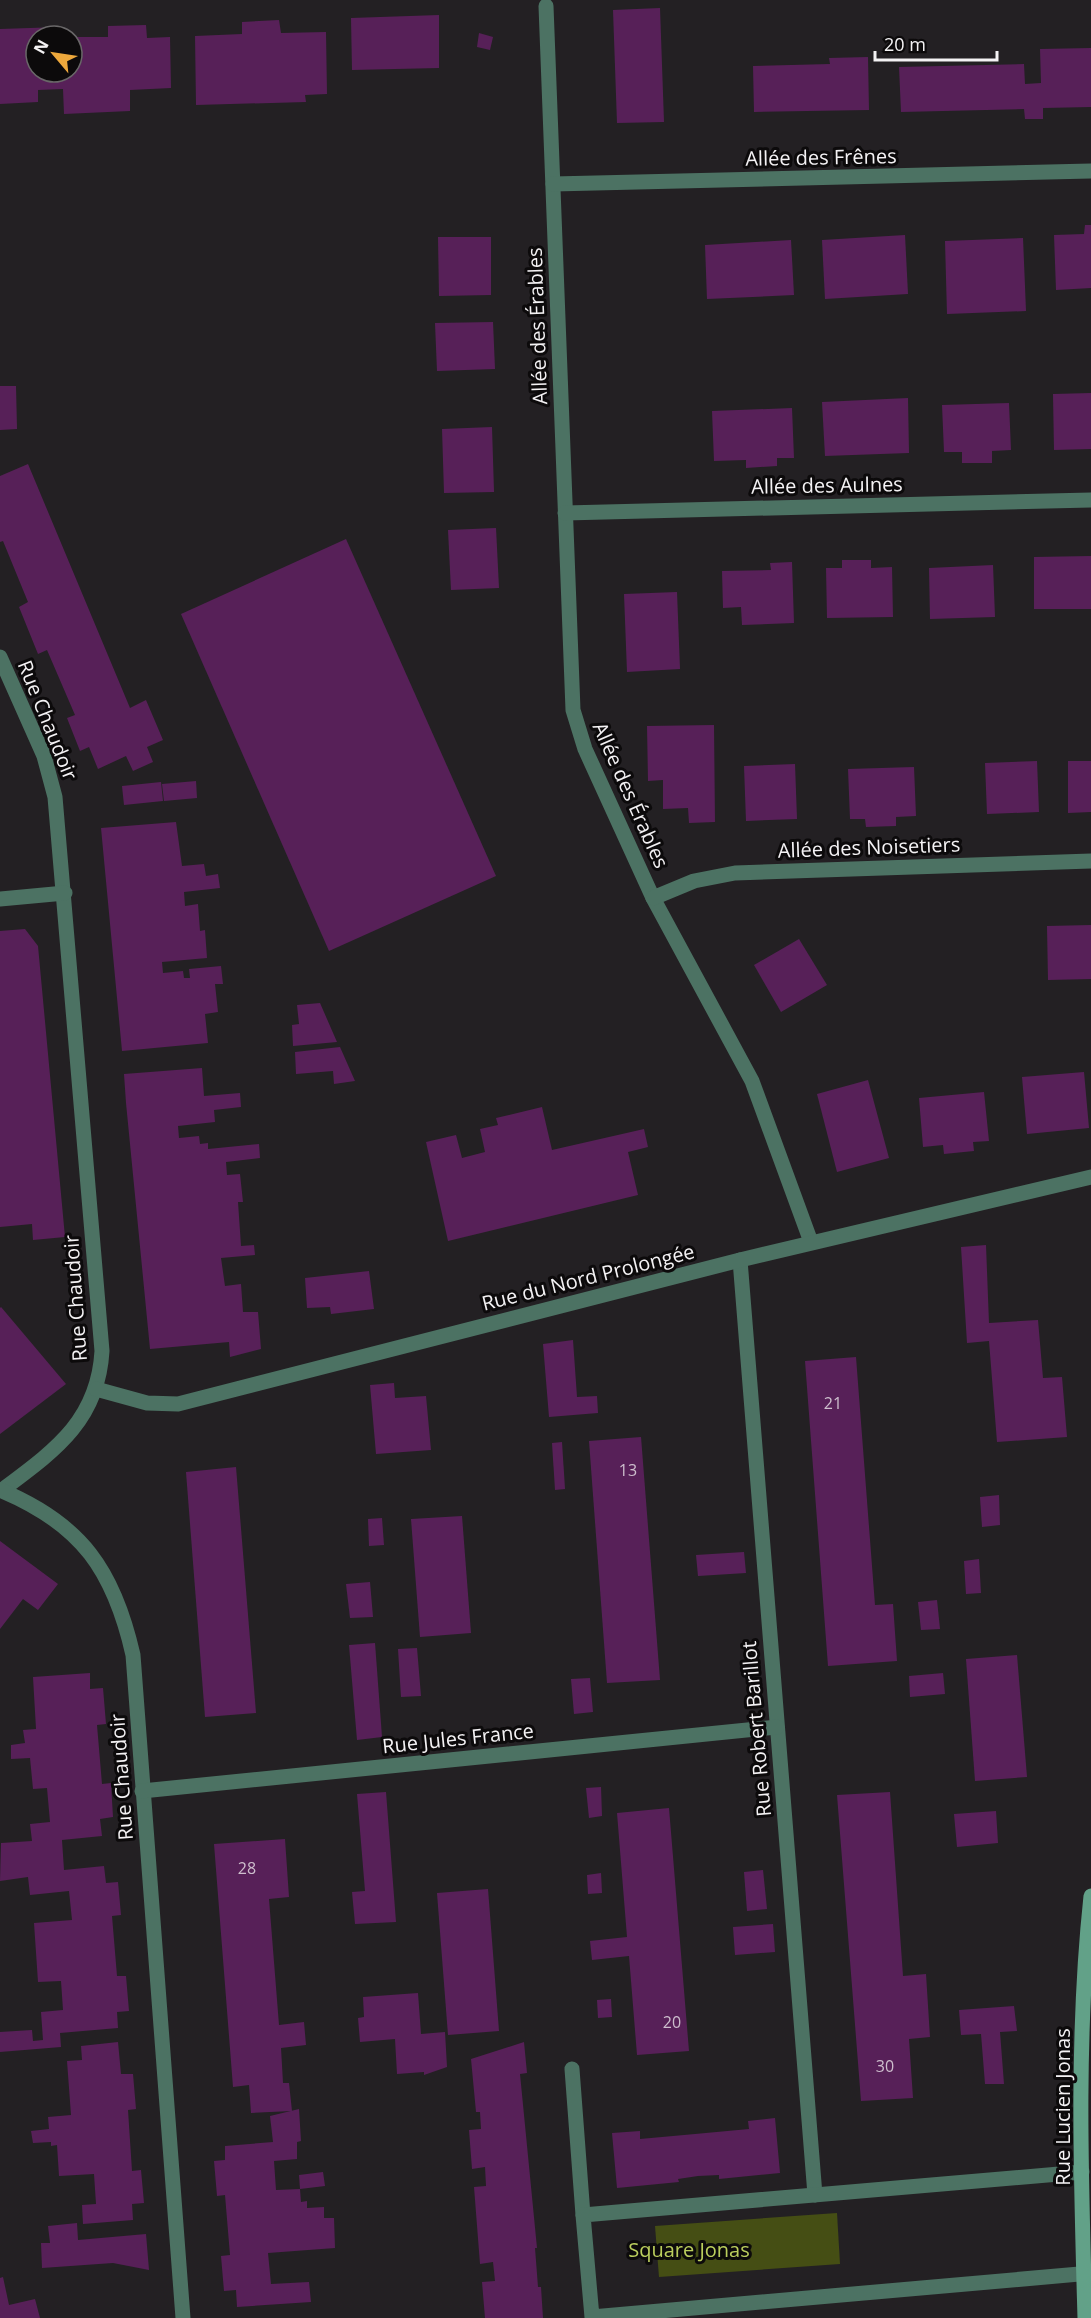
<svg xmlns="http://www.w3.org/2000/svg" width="1091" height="2318" font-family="'Open Sans',sans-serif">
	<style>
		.green { fill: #454e14 }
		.building { fill: #572058 }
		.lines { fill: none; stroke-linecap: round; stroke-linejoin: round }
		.street { stroke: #4c7263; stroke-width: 15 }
		.secondary { stroke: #62a188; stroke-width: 15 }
		.labels { text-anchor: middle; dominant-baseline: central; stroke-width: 6; stroke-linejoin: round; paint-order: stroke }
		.number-label { font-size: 16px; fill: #cdbecd }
		.street-label { font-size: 20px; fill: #f4f2f4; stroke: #0c0a0b }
		.park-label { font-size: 20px; fill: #bbce5d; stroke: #0c0a0b }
	</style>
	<rect width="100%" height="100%" fill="#232023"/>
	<path class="green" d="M837 2213 840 2264 659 2277 655 2226Z"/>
	<g class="building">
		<path d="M660 8 664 122 617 123 613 10Z"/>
		<path d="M439 15V68L352 70 351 18Z"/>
		<path d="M279 20 281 33 326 32 327 94 305 95 306 102 196 105 195 36 242 34V22Z"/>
		<path d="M146 25 147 38 170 37 171 88 130 90V111L64 114 63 89 38 90V102L0 104V29L60 27V36H36V72H72V37H108V26Z"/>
		<path d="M479 33 493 37 490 50 477 47Z"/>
		<path d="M1091 48V107L1043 108V119H1025L1024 109 901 112 899 67 1024 64 1025 84 1041 83 1040 49Z"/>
		<path d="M868 57 869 110 754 112 753 66 830 64 829 58Z"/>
		<path d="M1085 225H1091V288L1056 290 1054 235 1084 234Z"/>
		<path d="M905 235 908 294 825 299 822 240Z"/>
		<path d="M438 237H491V295L439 296Z"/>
		<path d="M1023 238 1026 311 947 314 945 241Z"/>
		<path d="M791 240 794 295 707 299 705 245Z"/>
		<path d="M493 322 495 369 437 371 435 323Z"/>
		<path d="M0 386H16L17 429 0 430Z"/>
		<path d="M1091 393V449L1054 450 1053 394Z"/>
		<path d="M908 398 909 453 825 456 822 402Z"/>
		<path d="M1009 403 1011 450 992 451V463H962V452H944L942 405Z"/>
		<path d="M792 408 794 458H777V466L746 468V460L714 461 712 411Z"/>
		<path d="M492 427 494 492 444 493 442 429Z"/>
		<path d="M28 464 130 708 146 700 163 740 147 747 153 762 133 771 126 756 98 769 89 747 80 751 67 718 75 715 47 650 38 654 19 607 28 602 3 541 0 542V476Z"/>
		<path d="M496 528 499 588 451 590 448 530Z"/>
		<path d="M346 539 496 876 329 951 181 614Z"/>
		<path d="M1091 556V609H1034V557Z"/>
		<path d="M842 560H871V568L892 567 893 617 827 618 826 568H842Z"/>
		<path d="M792 562 794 623 742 625 741 607 723 608 722 571 771 570 770 563Z"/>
		<path d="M993 565 995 617 930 619 929 568Z"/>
		<path d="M677 592 680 669 627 672 624 594Z"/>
		<path d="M714 725 715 822 689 823 688 808 663 809V780L648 781 647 726Z"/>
		<path d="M1037 761 1039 812 987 814 985 763Z"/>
		<path d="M1068 761H1091V812L1068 813Z"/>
		<path d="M795 764 797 819 746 821 744 766Z"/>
		<path d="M914 767 916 816 896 817V826L866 827 865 819H850L848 769Z"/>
		<path d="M196 781 197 798 164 801 162 784Z"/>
		<path d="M161 782 163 801 124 805 122 786Z"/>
		<path d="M176 822 182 866 204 864 206 876 218 874 220 888 184 892 185 906 198 904 200 931 205 930 207 958 162 962 163 973 183 971 184 978H190L189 969 221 966 223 984H215L218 1012 205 1014 208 1043 122 1051 101 828Z"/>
		<path d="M1091 925V979L1048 980 1047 926Z"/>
		<path d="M25 929 38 946 65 1237 33 1240 32 1224 0 1227V931Z"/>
		<path d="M799 939 827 985 781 1012 754 965Z"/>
		<path d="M320 1003 337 1042 293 1046 292 1025 299 1024 297 1005Z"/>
		<path d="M340 1047 355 1081 334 1084 333 1071 296 1074 295 1052Z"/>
		<path d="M202 1068 204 1096 240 1093 241 1107 214 1110 215 1122 178 1126 179 1138 199 1136 200 1144 208 1143V1149L259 1144 260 1158 226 1162 227 1175 240 1174 243 1202H238L241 1246 254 1245 255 1255 221 1258 225 1286 241 1284 243 1312H258L261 1349 230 1357 229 1342 150 1349 126 1103 124 1074Z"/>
		<path d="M1084 1072 1089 1128 1027 1134 1022 1077Z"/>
		<path d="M868 1080 889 1158 837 1172 817 1094Z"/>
		<path d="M984 1092 989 1141 973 1142 974 1151 944 1154 943 1145 923 1147 919 1098Z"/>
		<path d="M542 1107 552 1150 644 1129 648 1147 628 1152 638 1195 448 1241 426 1142 456 1135 462 1158 485 1152 480 1129 498 1125 496 1118Z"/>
		<path d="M986 1245 989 1323 1038 1320 1043 1378 1062 1377 1067 1437 997 1442 989 1341 967 1343 961 1247Z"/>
		<path d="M369 1271 374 1309 331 1314 330 1307 307 1308 305 1278Z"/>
		<path d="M1 1307 66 1384 0 1434V1308Z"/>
		<path d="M573 1340 577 1397 597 1396 598 1413 549 1417 543 1344Z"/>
		<path d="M856 1357 875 1605 893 1604 897 1661 828 1666 805 1361Z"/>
		<path d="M394 1383 395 1398 426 1396 431 1450 376 1454 370 1385Z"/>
		<path d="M641 1437 660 1680 607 1683 589 1441Z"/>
		<path d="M562 1442 565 1489 555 1490 552 1443Z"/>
		<path d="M236 1467 256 1713 205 1717 186 1472Z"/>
		<path d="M999 1495 1000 1525 982 1527 980 1497Z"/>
		<path d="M462 1516 471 1633 420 1637 411 1519Z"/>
		<path d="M382 1518 384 1545 369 1546 368 1519Z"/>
		<path d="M0 1541 58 1584 38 1610 23 1599 0 1629Z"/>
		<path d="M744 1552 746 1573 698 1576 696 1555Z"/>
		<path d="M979 1559 981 1593 966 1594 964 1561Z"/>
		<path d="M370 1582 373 1617 350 1618 346 1584Z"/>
		<path d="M937 1600 940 1629 921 1630 918 1602Z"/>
		<path d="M375 1643 382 1737 357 1740 349 1645Z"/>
		<path d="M417 1648 421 1696 401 1697 398 1649Z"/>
		<path d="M1017 1655 1027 1777 975 1781 966 1659Z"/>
		<path d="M90 1673V1689L103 1688 106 1724 97 1725 102 1784 111 1783 113 1817 100 1819 102 1836 62 1840 64 1870 104 1866 106 1883 118 1882 121 1915 112 1916 117 1976H126L129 2011 117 2012 118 2028 60 2033 61 2047 0 2052V2032L32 2030 33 2041 43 2040 41 2012 63 2010 61 1981 38 1982 34 1923 72 1920 69 1891 30 1895 28 1877 0 1881 1 1843 32 1841 30 1824 50 1822 47 1788 33 1789 30 1758 11 1759V1745L25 1743 23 1730 36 1729 33 1677Z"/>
		<path d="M943 1673 945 1694 910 1697 909 1676Z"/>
		<path d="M590 1678 593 1712 574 1714 571 1679Z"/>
		<path d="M601 1787 602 1816 589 1818 586 1788Z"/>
		<path d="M386 1792 396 1922 355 1924 352 1892 365 1891 357 1794Z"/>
		<path d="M890 1792 903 1976 926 1974 930 2037 909 2039 913 2098 861 2101 837 1795Z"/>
		<path d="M669 1808 689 2051 637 2055 629 1956 592 1960 590 1941 627 1937 617 1813Z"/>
		<path d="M996 1811 998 1843 957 1847 954 1814Z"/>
		<path d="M285 1839 289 1897 269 1899 279 2025 304 2022 306 2045 281 2048 283 2083H289L292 2111 251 2113 249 2085 233 2087 214 1844Z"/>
		<path d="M763 1870 767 1909 747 1911 744 1872Z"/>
		<path d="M601 1873 602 1893 588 1894 587 1875Z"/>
		<path d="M488 1889 499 2031 448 2035 437 1893Z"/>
		<path d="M773 1924 775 1952 735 1955 733 1927Z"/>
		<path d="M418 1993 421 2034 445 2032 447 2067 424 2075V2072L397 2074 395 2039 360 2042 358 2018 364 2017 363 1997Z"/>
		<path d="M611 1999 612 2017 598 2018 597 2000Z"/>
		<path d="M1014 2006 1017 2031 1000 2032 1004 2084H985L981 2034 961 2035 959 2010Z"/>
		<path d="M118 2042 121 2074H133L136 2109 128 2110 132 2171 141 2170 144 2203 132 2204 133 2220 83 2224 82 2205 96 2204 94 2174 59 2176 57 2145 51 2146V2142L33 2143 31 2131 49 2129 48 2117 71 2115 67 2061 82 2060 81 2046Z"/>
		<path d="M524 2042 527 2073 520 2074 537 2248H535L538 2287H541L543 2318H485L482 2282 495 2281 493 2262 480 2264 474 2187 486 2186 485 2167 472 2169 469 2130 481 2129 480 2112H476L471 2059Z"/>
		<path d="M299 2109 301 2141 297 2142V2159L274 2161 276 2190 300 2189 301 2202 307 2201V2208L324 2207V2218H334L335 2248 268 2253 271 2284 309 2282 311 2302 237 2307 236 2290 224 2291 221 2256 230 2255 225 2195 217 2196 214 2161 225 2160V2146L273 2142 270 2116Z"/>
		<path d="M775 2118 780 2173 719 2179V2175L698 2176 678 2179 679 2182 617 2188 612 2133 640 2131V2139L695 2134 749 2129 748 2121Z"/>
		<path d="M323 2172 325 2186 300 2189 299 2175Z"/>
		<path d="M77 2223 78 2240 146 2234 149 2270 113 2263 42 2268 41 2243H50L48 2226Z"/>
		<path d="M3 2277 9 2305 35 2299 40 2318H0V2278Z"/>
	</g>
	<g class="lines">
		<g class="street">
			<path d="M546 6 573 710 585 749 653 898 752 1081 811 1242"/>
			<path d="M553 184 1091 171"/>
			<path d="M565 513 1091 500"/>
			<path d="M0 657 44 756 55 797 102 1351C98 1421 54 1451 2 1490"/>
			<path d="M653 898 694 881 735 873 1091 861"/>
			<path d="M0 899 65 893"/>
			<path d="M740 1260 815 2195"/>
			<path d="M96 1389 147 1403 178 1404 740 1260 1091 1177"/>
			<path d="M0 1490C82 1524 114 1571 133 1655L183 2318"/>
			<path d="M142 1791 777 1727"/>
			<path d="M572 2069 583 2215"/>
			<path d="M1082 2172 583 2215 592 2317 1091 2273"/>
		</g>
		<path class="secondary" d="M1085 2318C1081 2177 1076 2036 1091 1896"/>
	</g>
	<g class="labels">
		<g class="number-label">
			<text x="833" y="1403">21</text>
			<text x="628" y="1470">13</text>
			<text x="247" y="1868">28</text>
			<text x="672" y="2022">20</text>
			<text x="885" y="2066">30</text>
		</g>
		<g class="street-label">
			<text transform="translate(821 157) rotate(-1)">Allée des Frênes</text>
			<text transform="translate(537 326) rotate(-92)">Allée des Érables</text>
			<text transform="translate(827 485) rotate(-1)">Allée des Aulnes</text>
			<text transform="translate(48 720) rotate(68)">Rue Chaudoir</text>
			<text transform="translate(631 795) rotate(66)">Allée des Érables</text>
			<text transform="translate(869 847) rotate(-2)">Allée des Noisetiers</text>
			<text transform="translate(588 1277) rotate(-14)">Rue du Nord Prolongée</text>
			<text transform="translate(75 1298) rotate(-94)">Rue Chaudoir</text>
			<text transform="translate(756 1729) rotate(-95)">Rue Robert Barillot</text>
			<text transform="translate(458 1738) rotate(-6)">Rue Jules France</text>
			<text transform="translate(121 1777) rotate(-94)">Rue Chaudoir</text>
			<text transform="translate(1062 2107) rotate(-90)">Rue Lucien Jonas</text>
		</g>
		<g class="park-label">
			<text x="689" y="2249">Square Jonas</text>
		</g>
	</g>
	<g transform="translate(54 54) rotate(299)"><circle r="28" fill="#0c0a0b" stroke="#696768" stroke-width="1.5"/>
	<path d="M0-4.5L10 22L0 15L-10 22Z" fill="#eea83c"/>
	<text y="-9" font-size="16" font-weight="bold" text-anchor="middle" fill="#f4f2f4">N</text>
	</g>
	<path d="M875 51v9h122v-9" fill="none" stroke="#f4f2f4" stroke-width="3"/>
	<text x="884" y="51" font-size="18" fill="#f4f2f4" stroke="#0c0a0b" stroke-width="4.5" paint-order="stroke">20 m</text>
</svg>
